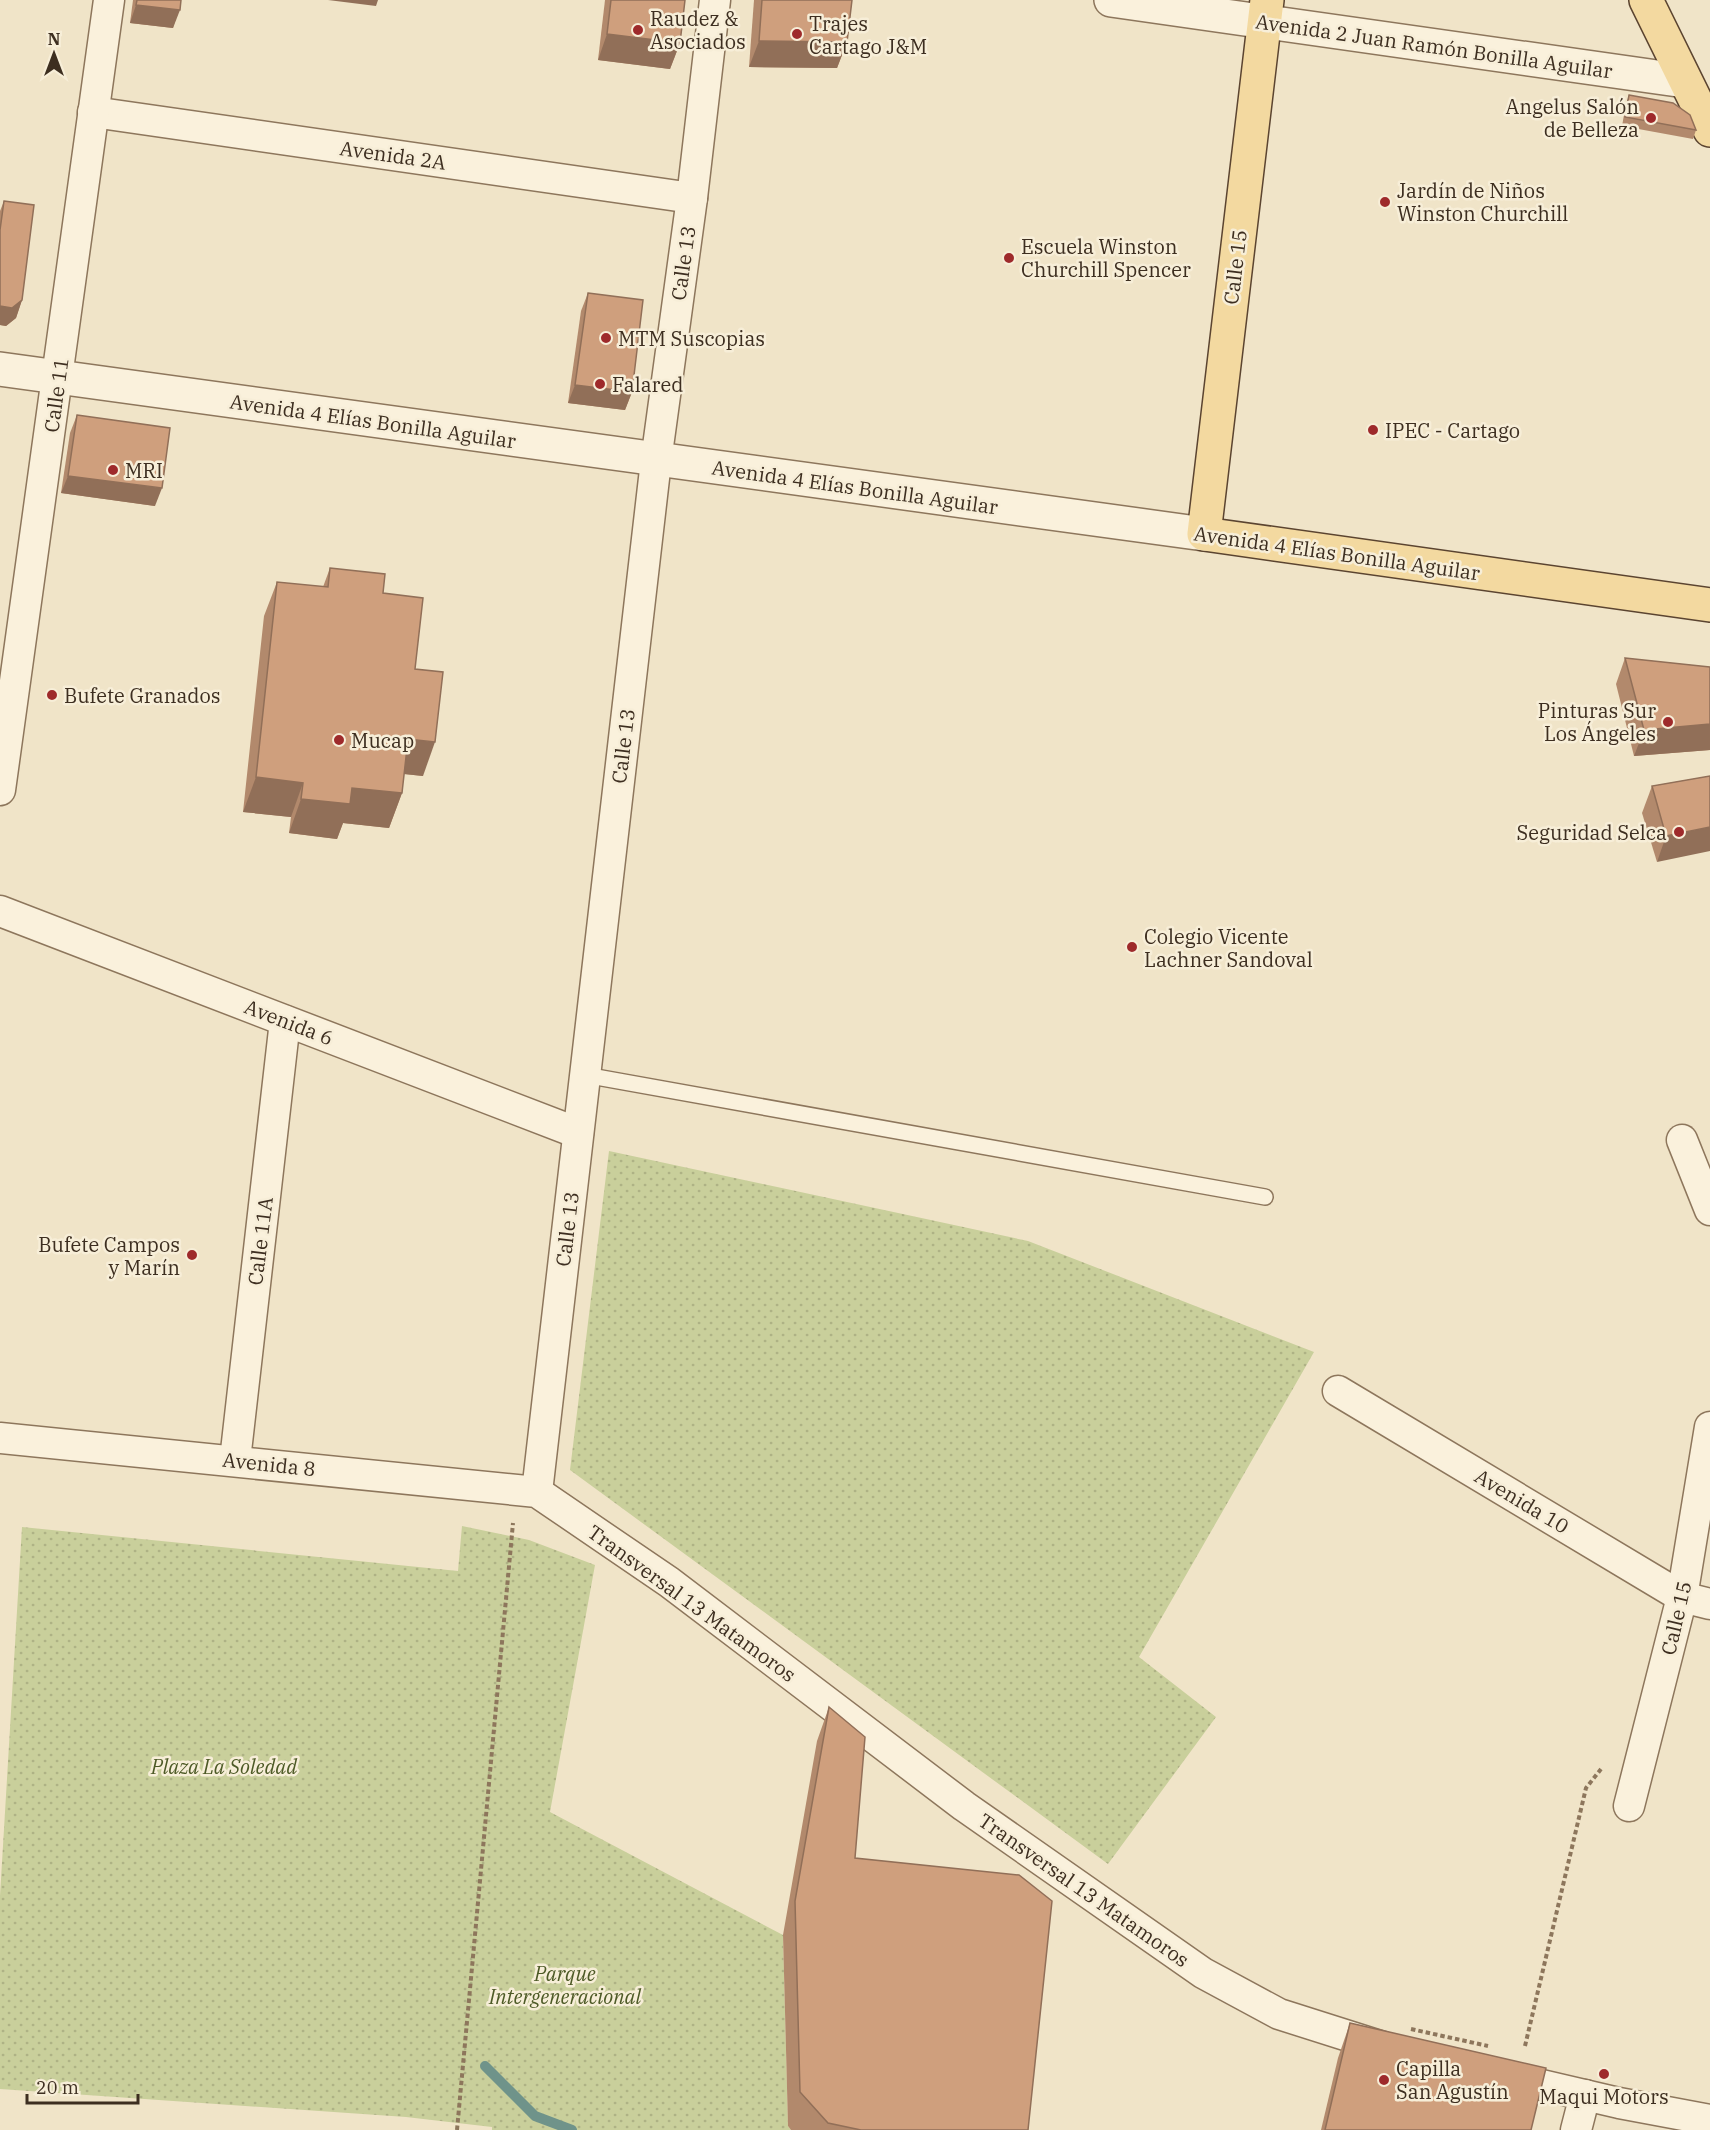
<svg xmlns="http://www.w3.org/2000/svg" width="1710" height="2130" font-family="'IBM Plex Serif',serif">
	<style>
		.grass { fill: url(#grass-dots) }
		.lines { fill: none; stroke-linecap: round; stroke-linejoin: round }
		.stream { stroke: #6f938a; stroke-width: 10 }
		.service-casing { stroke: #8d765c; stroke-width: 18 }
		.minor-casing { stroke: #8d765c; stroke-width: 33 }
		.tertiary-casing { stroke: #8d765c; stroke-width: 36 }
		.primary-casing { stroke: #5b4430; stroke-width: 36 }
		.path { stroke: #8d765c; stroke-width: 4; stroke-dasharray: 4.5 3; stroke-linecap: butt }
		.service { stroke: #faf1dc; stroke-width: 15 }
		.minor { stroke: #faf1dc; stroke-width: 30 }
		.tertiary { stroke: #faf1dc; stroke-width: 33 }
		.primary { stroke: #f3d9a0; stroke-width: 33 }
		.wall { fill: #b2896c }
		.shaded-wall { fill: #916f58 }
		.building { fill: #cf9f7d; stroke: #916f58; stroke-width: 1.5 }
		.poi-dot { fill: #9e2a2b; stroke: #f7eed8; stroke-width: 2 }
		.labels { text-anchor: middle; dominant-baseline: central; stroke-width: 5; stroke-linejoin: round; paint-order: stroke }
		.poi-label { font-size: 20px; fill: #3d2e20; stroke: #f7eed8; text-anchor: start }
		.street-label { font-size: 20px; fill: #3d2e20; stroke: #f7eed8 }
		.park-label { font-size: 20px; font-style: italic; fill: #4d5a26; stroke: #f7eed8 }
	</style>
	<defs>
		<pattern id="grass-dots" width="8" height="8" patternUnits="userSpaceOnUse" patternTransform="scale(1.5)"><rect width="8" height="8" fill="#c9cf9b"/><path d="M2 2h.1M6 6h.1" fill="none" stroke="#aeb285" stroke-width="1.8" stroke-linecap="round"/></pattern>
	</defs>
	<rect width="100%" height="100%" fill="#f0e4c8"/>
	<g class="grass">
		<path d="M609 1151 1028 1241 1314 1352 1139 1657 1216 1717 1108 1864 570 1470Z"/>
		<path d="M462 1526 529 1540 595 1565 550 1812 783 1935 788 2126 791 2130H492V2127L406 2117 0 2089V1896L22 1527 458 1571Z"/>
	</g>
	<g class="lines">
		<path class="stream" d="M485 2066 535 2116 572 2130"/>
		<g class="service-casing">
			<path id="service" d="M585 1075 1265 1197"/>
		</g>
		<g class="minor-casing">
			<g id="minor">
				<path d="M93 112 692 198"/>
				<path d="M0 790 109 0"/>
				<path d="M0 911 578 1133"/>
				<path d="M1682 1140 1710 1210"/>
				<path d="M1338 1391 1682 1597 1710 1604"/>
				<path d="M0 1438 537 1492 669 1582 964 1806 1203 1973 1279 2014 1383 2047"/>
				<path d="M235 1460 285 1021"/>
				<path d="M537 1492 656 461 692 198 715 0"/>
				<path d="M1629 1806 1682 1597 1710 1427"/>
				<path d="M1503 2076 1619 2103 1710 2120"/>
				<path d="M1576 2130 1585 2095"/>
			</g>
		</g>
		<g class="tertiary-casing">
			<g id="tertiary">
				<path d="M1111 0 1685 81"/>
				<path d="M0 369 1204 534"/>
			</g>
		</g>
		<g class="primary-casing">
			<g id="primary">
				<path d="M1267 0 1204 534 1710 605"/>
				<path d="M1646 0 1710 130"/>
			</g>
		</g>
		<g class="path">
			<path d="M1411 2029 1488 2046"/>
			<path d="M1525 2046 1586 1788 1601 1769"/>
			<path d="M457 2130 513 1523"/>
		</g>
		<use href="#service" class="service"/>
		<use href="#minor" class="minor"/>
		<use href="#tertiary" class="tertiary"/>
		<use href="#primary" class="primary"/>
	</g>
	<g class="wall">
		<path d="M133 0H181L173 28 130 23Z"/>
		<path d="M605 0H685L680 43 670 69 598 60Z"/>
		<path d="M754 0H852L847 42 837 68 749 67Z"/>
		<path d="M1629 95 1696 130 1693 139 1622 126 1626 104Z"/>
		<path d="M4 201 22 300 16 318 6 326 0 325V211Z"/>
		<path d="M588 293 632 392 625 410 568 403 581 311Z"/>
		<path d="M77 415 155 506 61 493 70 433Z"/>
		<path d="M330 568 383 593 415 669 423 776 404 774 402 793 389 828 343 823 337 839 289 833 291 817 243 812 264 616 277 582 323 587Z"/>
		<path d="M1625 658 1710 667V750L1634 756 1616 684Z"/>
		<path d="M1710 776 1657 862 1642 813 1652 786Z"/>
		<path d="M829 1707 855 1858 1028 2130H791L788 2126 783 1935 817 1741Z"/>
		<path d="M1350 2023 1531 2130H1321L1338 2058Z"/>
	</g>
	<g class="shaded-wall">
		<path d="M328 0H378L376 6Z"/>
		<path d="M136 5 180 10 173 28 130 23Z"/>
		<path d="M607 34 680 43 670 69 598 60Z"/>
		<path d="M759 41 847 42 837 68 749 67Z"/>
		<path d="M22 300 16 318 6 326 0 325V306Z"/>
		<path d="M575 385 632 392 625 410 568 403Z"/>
		<path d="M68 476 162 488 155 506 61 493Z"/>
		<path d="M1710 724V750L1634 756 1644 730Z"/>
		<path d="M408 739 435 742 423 776 395 773Z"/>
		<path d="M256 777 303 783 291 817 243 812Z"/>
		<path d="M352 788 402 793 389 828 343 823 337 839 289 833 301 799Z"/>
		<path d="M1710 827V851L1657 862 1666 836Z"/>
	</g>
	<g class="building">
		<path d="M137 0H181L180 10 136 5Z"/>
		<path d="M611 0H685L680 43 607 34Z"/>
		<path d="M762 0H852L847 42 759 41Z"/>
		<path d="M1629 95 1673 103 1690 115 1696 130 1625 117Z"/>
		<path d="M4 201 34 205 22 300 12 308 0 306V230Z"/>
		<path d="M588 293 643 300 632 392 575 385Z"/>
		<path d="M77 415 170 428 162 488 68 476Z"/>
		<path d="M330 568 385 574 383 593 423 598 415 669 443 672 435 742 408 739 402 793 352 788 350 804 301 799 303 783 256 777 277 582 328 587Z"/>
		<path d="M1625 658 1710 667V724L1644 730Z"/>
		<path d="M1710 776V827L1666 836 1652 786Z"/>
		<path d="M829 1707 865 1737 855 1858 1019 1875 1052 1901 1028 2130H861L828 2123 800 2092 795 1901Z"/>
		<path d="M1350 2023 1546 2068 1531 2130H1325Z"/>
	</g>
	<g class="poi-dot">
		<circle cx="638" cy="30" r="6"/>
		<circle cx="797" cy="34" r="6"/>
		<circle cx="1651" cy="118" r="6"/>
		<circle cx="1385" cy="202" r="6"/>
		<circle cx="1009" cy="258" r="6"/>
		<circle cx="606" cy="338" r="6"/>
		<circle cx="600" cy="384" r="6"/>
		<circle cx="1373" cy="430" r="6"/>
		<circle cx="113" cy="470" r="6"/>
		<circle cx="52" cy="695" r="6"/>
		<circle cx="1668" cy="722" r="6"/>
		<circle cx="339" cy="740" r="6"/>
		<circle cx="1679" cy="832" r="6"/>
		<circle cx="1132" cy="947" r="6"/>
		<circle cx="192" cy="1255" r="6"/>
		<circle cx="1604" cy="2074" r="6"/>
		<circle cx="1384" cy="2080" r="6"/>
	</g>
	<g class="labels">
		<g class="poi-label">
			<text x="650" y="18">Raudez &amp;<tspan x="650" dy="23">Asociados</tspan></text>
			<text x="809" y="23">Trajes<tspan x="809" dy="23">Cartago J&amp;M</tspan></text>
			<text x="1639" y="106" text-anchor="end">Angelus Salón<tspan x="1639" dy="23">de Belleza</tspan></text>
			<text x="1397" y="190">Jardín de Niños<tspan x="1397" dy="23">Winston Churchill</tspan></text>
			<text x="1021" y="246">Escuela Winston<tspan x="1021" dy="23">Churchill Spencer</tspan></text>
			<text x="618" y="338">MTM Suscopias</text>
			<text x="612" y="384">Falared</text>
			<text x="1385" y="430">IPEC - Cartago</text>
			<text x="125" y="470">MRI</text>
			<text x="64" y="695">Bufete Granados</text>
			<text x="1656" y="710" text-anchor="end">Pinturas Sur<tspan x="1656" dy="23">Los Ángeles</tspan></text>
			<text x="351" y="740">Mucap</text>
			<text x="1667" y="832" text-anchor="end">Seguridad Selca</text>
			<text x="1144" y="936">Colegio Vicente<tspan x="1144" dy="23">Lachner Sandoval</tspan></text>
			<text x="180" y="1244" text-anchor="end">Bufete Campos<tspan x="180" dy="23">y Marín</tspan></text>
			<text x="1396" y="2068">Capilla<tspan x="1396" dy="23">San Agustín</tspan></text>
			<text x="1604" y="2096" text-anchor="middle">Maqui Motors</text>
		</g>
		<g class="street-label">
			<text transform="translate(1434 46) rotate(8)">Avenida 2 Juan Ramón Bonilla Aguilar</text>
			<text transform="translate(393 155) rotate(8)">Avenida 2A</text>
			<text transform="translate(683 263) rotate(-82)">Calle 13</text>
			<text transform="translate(1235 267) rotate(-83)">Calle 15</text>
			<text transform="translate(56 395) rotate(-82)">Calle 11</text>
			<text transform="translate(373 421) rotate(8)">Avenida 4 Elías Bonilla Aguilar</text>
			<text transform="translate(855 487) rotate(8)">Avenida 4 Elías Bonilla Aguilar</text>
			<text transform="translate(1337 553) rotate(8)">Avenida 4 Elías Bonilla Aguilar</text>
			<text transform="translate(623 746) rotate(-83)">Calle 13</text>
			<text transform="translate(289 1022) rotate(21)">Avenida 6</text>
			<text transform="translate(567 1229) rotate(-83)">Calle 13</text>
			<text transform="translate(260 1241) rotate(-83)">Calle 11A</text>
			<text transform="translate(269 1464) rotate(6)">Avenida 8</text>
			<text transform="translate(1522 1501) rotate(31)">Avenida 10</text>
			<text transform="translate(692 1603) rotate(36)">Transversal 13 Matamoros</text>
			<text transform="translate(1676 1618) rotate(-77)">Calle 15</text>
			<text transform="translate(1084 1890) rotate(35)">Transversal 13 Matamoros</text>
		</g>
		<g class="park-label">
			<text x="224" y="1766">Plaza La Soledad</text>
			<text x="565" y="1973">Parque<tspan x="565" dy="23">Intergeneracional</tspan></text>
		</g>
	</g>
	<g transform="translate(54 54)" stroke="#f7eed8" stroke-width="4.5" paint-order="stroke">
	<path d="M0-4.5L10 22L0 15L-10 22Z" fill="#3d2e20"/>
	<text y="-9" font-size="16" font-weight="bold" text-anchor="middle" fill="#3d2e20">N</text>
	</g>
	<path d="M27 2094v9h111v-9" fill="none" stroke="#3d2e20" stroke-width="3"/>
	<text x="36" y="2094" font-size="18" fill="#3d2e20" stroke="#f7eed8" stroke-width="4.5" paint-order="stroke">20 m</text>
</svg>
